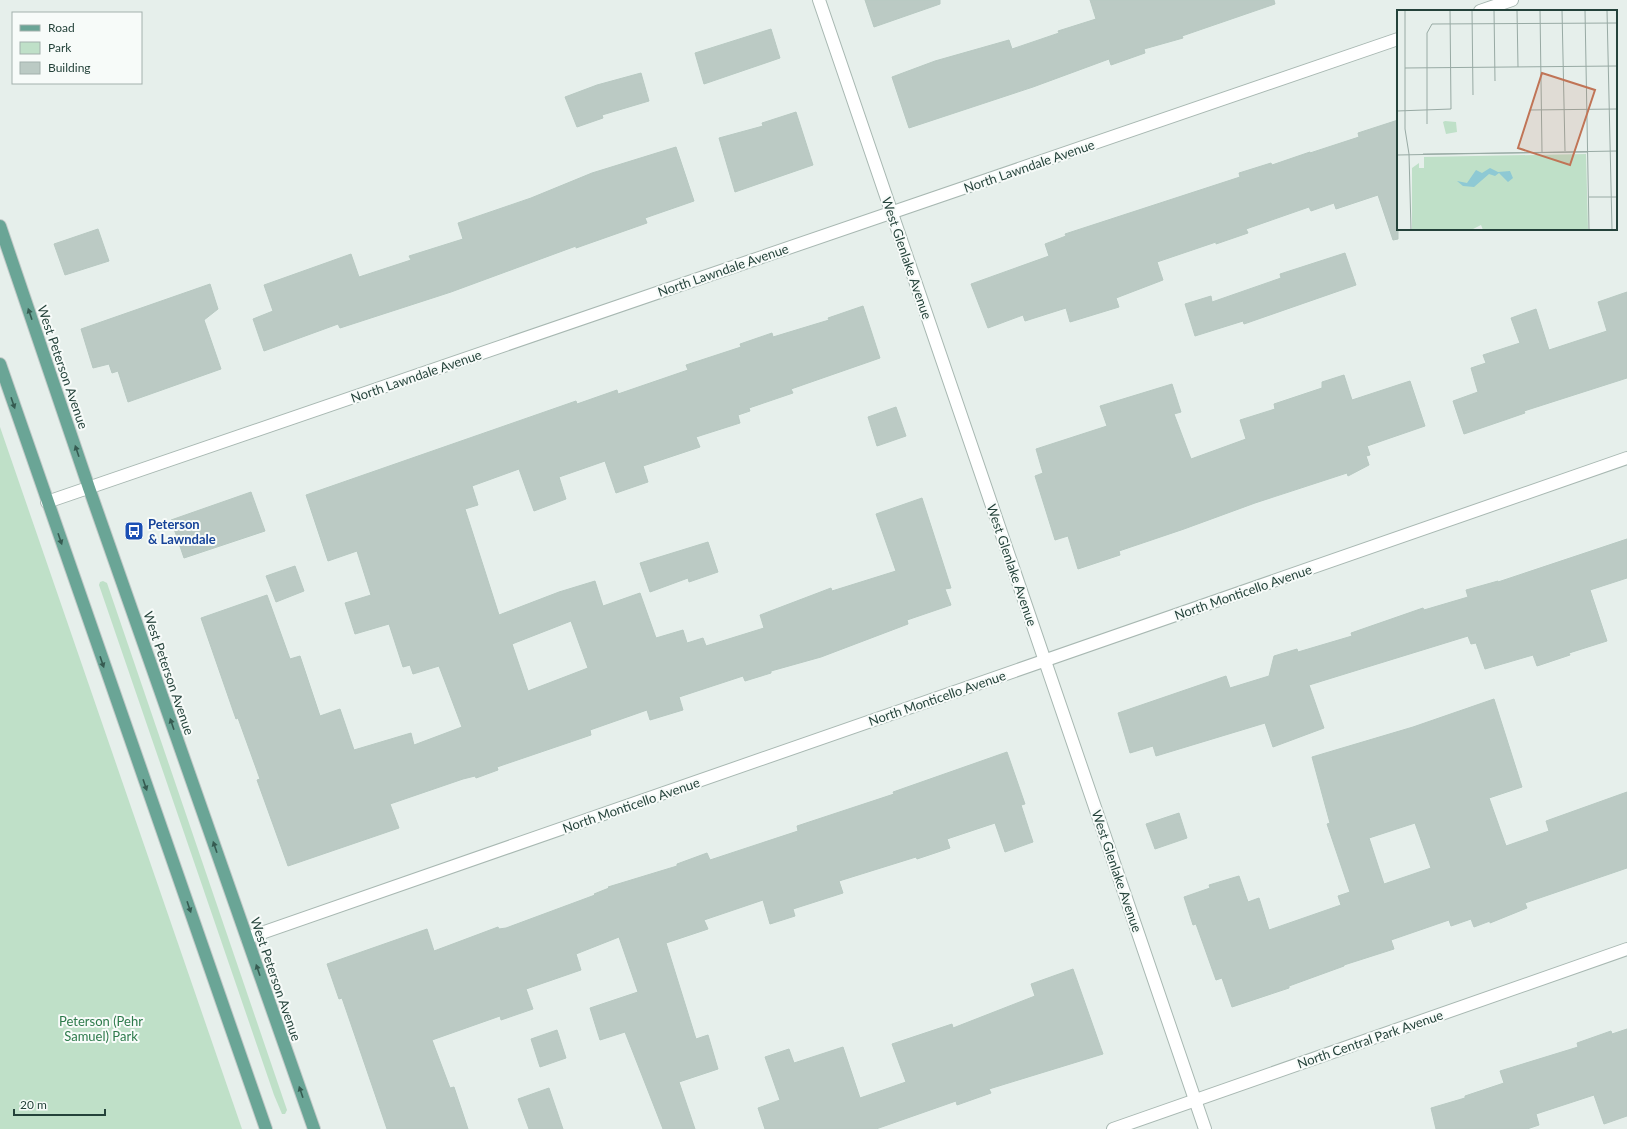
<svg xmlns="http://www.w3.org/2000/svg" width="1627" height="1129" font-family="Lato,sans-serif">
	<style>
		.green { fill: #bfe0c8 }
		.building { fill: #bbcac4; stroke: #b8c9c2; fill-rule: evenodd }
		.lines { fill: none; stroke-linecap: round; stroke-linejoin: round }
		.minor-casing { stroke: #a8b8b2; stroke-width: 14 }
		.major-casing { stroke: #c2cac8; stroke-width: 14 }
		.minor { stroke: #fff; stroke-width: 12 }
		.major { stroke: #6aa596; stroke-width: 12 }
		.oneway { fill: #365b51 }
		.labels { text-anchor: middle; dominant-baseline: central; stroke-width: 4; stroke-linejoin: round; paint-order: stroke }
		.street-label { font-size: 13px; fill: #24423a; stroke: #f7fbf9 }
		.transit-label { font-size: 13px; font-weight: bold; fill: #164399; stroke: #f7fbf9; text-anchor: start }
		.park-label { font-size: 13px; fill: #2d7a4b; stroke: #f7fbf9 }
		.inset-road { fill: none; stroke: #98aaa4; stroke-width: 1 }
		.view { fill: #c07456; fill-opacity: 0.15; stroke: #c07456; stroke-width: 2 }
		.inset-edge { fill: none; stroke: #24423a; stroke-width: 2 }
	</style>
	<rect width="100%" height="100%" fill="#e6efeb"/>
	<g class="green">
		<path d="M0 427 242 1129H0Z"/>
		<path d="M103 581 107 583 287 1110 285 1114H282L274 1095 99 585 100 582Z"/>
	</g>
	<g class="building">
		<path d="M865 0H940V4L874 27Z"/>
		<path d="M1090 0H1274L1275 4 1182 36 1183 38 1144 49 1145 53 1111 65 1109 59 1033 87 909 128 892 77 935 61 1009 40 1012 49 1059 33 1058 31 1096 19Z"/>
		<path d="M771 29 780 58 704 84 695 53Z"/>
		<path d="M641 73 649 101 602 115 603 118 577 127 565 97 597 85Z"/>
		<path d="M796 112 813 165 735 192 719 138 763 126 762 123Z"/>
		<path d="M1398 120V239L1393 240 1378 195 1336 209 1334 203 1311 211 1309 207 1246 229 1248 233 1216 244V242L1157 262 1163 280 1116 298 1119 307 1070 322 1066 308 1025 321 1023 315 988 328 971 284 1049 256 1045 244 1066 236 1065 234 1240 177 1239 173 1271 163 1272 165 1310 152V153L1359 137 1358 133Z"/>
		<path d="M676 147 694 201 645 218 647 223 576 248V246L451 292 340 328 338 324 264 351 253 319 273 311 264 285 351 254 359 277 411 260 409 256 463 239 458 223 531 198 592 173Z"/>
		<path d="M98 229 109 261 65 275 54 244Z"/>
		<path d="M1345 253 1356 285 1244 324 1243 321 1195 336 1185 304 1211 296 1212 302 1281 278 1280 274Z"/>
		<path d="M210 284 218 309 204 320 221 369 128 402 118 371 112 373 109 364 93 368 81 329Z"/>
		<path d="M1627 292V378L1524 411 1525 413 1464 434 1453 401 1478 392 1471 368 1486 363 1483 355 1520 343 1511 318 1536 309 1549 350 1607 331 1598 302Z"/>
		<path d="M863 306 880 358 791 389 793 393 749 408 750 411 738 415 740 423 696 437 700 447 643 466 648 482 616 493 605 461 559 477 566 499 534 511 519 469 472 486 478 505 465 509 499 615 559 592 595 581 603 606 640 593 656 638 683 630 687 643 703 638 706 646 764 628 760 615 831 588 832 591 896 571 876 514 922 498 951 588 945 589 951 605 907 620 908 624 821 657 771 671V673L745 681 743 676 679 697 683 710 650 720 647 710 590 730 591 735 497 767 498 770 476 778 475 776 463 779 390 804 399 828 288 866 257 780 260 779 238 718 236 719 201 618 267 595 290 659 300 656 320 716 340 709 354 750 411 733 414 745 462 727 439 666 413 674 410 665 403 667 389 624 355 634 345 603 371 595 357 551 328 561 306 495 576 401 577 404 617 390 618 394 688 370 686 365 741 347 740 344 772 333 773 337 829 320 828 318ZM571 621 588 668 528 691 512 644Z"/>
		<path d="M1344 375 1352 400 1410 381 1425 426 1367 446 1370 455 1366 456 1369 465 1348 476 1347 473 1255 503 1184 529 1119 551 1120 555 1078 569 1068 536 1055 540 1035 476 1043 473 1036 449 1107 426 1100 406 1172 384 1181 412 1174 414 1191 459 1246 439 1240 420 1275 409 1274 404 1322 388V382Z"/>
		<path d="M896 407 906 436 877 446 868 417Z"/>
		<path d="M251 492 265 531 184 558 171 520Z"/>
		<path d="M1627 539V578L1590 590 1607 641 1569 653 1570 655 1537 666 1533 655 1485 669 1476 643 1471 644 1468 636 1309 685 1324 728 1273 747 1265 723 1156 756 1153 746 1130 753 1118 713 1226 676 1230 688 1269 676 1274 656 1297 649 1298 652 1352 636 1351 633 1423 608 1424 610 1468 597 1466 590 1498 581V582Z"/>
		<path d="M708 542 718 572 689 582 688 578 650 592 640 563Z"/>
		<path d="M295 566 304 591 276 602 266 576Z"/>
		<path d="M1494 699 1522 787 1489 798 1506 846 1549 831 1546 821 1627 792V868L1525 903 1527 908 1490 923V921L1474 927 1471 919 1451 926 1449 920 1391 940 1394 949 1344 965V966L1289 986V988L1232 1007 1222 978 1216 980 1196 924 1193 925 1184 897 1210 888 1209 885 1239 876 1248 902 1259 898 1269 930 1341 905 1338 896 1350 892 1327 824 1330 823 1312 757 1413 727ZM1415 823 1431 868 1384 884 1369 838Z"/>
		<path d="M1007 752 1025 804 1021 805 1033 842 1005 852 995 823 947 839 950 848 917 859 916 857 839 881 843 893 793 909 795 916 770 924 763 900 704 920 708 929 666 943 696 1039 708 1035 718 1069 679 1082 695 1129H663L625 1032 600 1040 590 1008 638 992 619 937 576 954 581 970 526 989 533 1009 501 1020 500 1016 432 1040 450 1088 454 1087 468 1129H387L342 998 339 999 327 964 427 929 434 951 498 927 499 929 506 928 595 895 594 894 609 888 608 887 677 866V864L707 853 710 860 798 831 797 826 894 794 893 792Z"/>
		<path d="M1179 813 1187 838 1155 849 1146 824Z"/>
		<path d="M1073 969 1103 1054 989 1089 991 1093 957 1105 956 1101 876 1129H765L758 1108 780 1100 765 1057 789 1049 794 1063 843 1047 860 1098 906 1082 892 1044 952 1024 953 1028 1035 996 1031 984Z"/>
		<path d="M1627 1029V1116L1604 1124 1594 1095 1536 1114 1539 1125 1527 1129H1436L1431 1108 1465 1098V1096L1504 1083 1500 1071 1578 1047 1577 1043 1611 1031 1612 1034Z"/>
		<path d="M557 1030 566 1058 540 1067 531 1039Z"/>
		<path d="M549 1088 563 1129H529L518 1099Z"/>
	</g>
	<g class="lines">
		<g class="minor-casing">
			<g id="minor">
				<path d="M819 0 1205 1129"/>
				<path d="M1480 11 1512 0"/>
				<path d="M47 502 1398 39"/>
				<path d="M247 938 1627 458"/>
				<path d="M1113 1129 1627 949"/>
			</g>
		</g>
		<g class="major-casing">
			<g id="major">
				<path d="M0 226 89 488 314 1129"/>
				<path d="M0 364 266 1129"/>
			</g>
		</g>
		<use href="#minor" class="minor"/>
		<use href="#major" class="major"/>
	</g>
	<defs><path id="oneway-solid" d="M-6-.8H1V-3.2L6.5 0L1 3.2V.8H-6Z"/></defs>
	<g class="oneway">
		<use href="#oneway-solid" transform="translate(30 314) rotate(-109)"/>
		<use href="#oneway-solid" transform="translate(13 403) rotate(71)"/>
		<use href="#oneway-solid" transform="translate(77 451) rotate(-109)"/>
		<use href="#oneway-solid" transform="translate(60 539) rotate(71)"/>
		<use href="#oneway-solid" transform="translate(102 662) rotate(71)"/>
		<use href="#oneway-solid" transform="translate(172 724) rotate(-109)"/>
		<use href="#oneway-solid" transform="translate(145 785) rotate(71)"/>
		<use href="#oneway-solid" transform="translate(215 847) rotate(-109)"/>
		<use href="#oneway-solid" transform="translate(189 907) rotate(71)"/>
		<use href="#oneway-solid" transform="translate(258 970) rotate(-109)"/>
		<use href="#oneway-solid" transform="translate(301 1092) rotate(-109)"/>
	</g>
	<defs>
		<g id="bus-square" transform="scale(1)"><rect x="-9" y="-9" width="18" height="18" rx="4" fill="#1a4fb4" stroke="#f7fbf9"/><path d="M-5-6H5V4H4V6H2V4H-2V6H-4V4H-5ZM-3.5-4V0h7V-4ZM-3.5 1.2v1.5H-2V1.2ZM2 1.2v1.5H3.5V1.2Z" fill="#fff"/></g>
	</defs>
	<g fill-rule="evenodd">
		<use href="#bus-square" x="134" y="531"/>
	</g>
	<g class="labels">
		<g class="street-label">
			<text transform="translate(1029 166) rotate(-19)">North Lawndale Avenue</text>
			<text transform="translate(907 258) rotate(71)">West Glenlake Avenue</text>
			<text transform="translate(723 270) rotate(-19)">North Lawndale Avenue</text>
			<text transform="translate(63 367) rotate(71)">West Peterson Avenue</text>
			<text transform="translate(416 376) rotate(-19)">North Lawndale Avenue</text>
			<text transform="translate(1012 565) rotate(71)">West Glenlake Avenue</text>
			<text transform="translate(1243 592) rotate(-19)">North Monticello Avenue</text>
			<text transform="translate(169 673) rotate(71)">West Peterson Avenue</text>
			<text transform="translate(937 698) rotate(-19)">North Monticello Avenue</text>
			<text transform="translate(631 805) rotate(-19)">North Monticello Avenue</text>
			<text transform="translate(1117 871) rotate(71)">West Glenlake Avenue</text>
			<text transform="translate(276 979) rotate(71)">West Peterson Avenue</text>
			<text transform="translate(1370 1039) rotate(-19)">North Central Park Avenue</text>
		</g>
		<g class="transit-label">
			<text x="148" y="524">Peterson<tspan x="148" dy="15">&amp; Lawndale</tspan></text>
		</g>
		<g class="park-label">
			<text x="101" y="1021">Peterson (Pehr<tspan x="101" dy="15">Samuel) Park</tspan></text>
		</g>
	</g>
	<g transform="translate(1397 10)">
		<rect width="220" height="220" fill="#e6efeb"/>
		<path d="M48 111 59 112 60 122 49 124 46 112ZM189 144 191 220H86L84 215 74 220H15V158L22 153V158H27V147Z" fill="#bfe0c8"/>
		<path d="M93 158 101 162 113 161 116 168 111 172 102 163 98 166 92 164 77 177 66 176 60 171 70 173 79 160 85 163Z" fill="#8ec9d4"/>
		<path class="inset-road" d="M8 0V119L12 144 14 220M75 0 76 85M97 0 98 71M120 0 121 57M143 0 145 142M165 0 168 141M188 0 192 220M210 0 215 220M8 58 220 56M133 100 220 99M0 101 54 99 53 0M30 114V23L35 14 220 13M26 144 191 142M0 145 220 141M192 187H220"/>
		<path class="view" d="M145 63 198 80 173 155 121 138Z"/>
		<rect width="220" height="220" class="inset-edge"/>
	</g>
	<rect x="12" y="12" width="130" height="72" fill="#f7fbf9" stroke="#a3b1ad"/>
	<rect x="20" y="25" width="20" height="6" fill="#6aa596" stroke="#a3b1ad"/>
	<text x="48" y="32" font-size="12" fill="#24423a">Road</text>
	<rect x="20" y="42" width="20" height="12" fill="#bfe0c8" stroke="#a3b1ad"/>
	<text x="48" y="52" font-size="12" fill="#24423a">Park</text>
	<rect x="20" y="62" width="20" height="12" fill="#bbcac4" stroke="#a3b1ad"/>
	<text x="48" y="72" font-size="12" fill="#24423a">Building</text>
	<path d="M14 1109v6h91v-6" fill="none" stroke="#24423a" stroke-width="2"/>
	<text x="20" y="1109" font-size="12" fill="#24423a" stroke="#f7fbf9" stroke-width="3" paint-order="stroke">20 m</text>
</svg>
